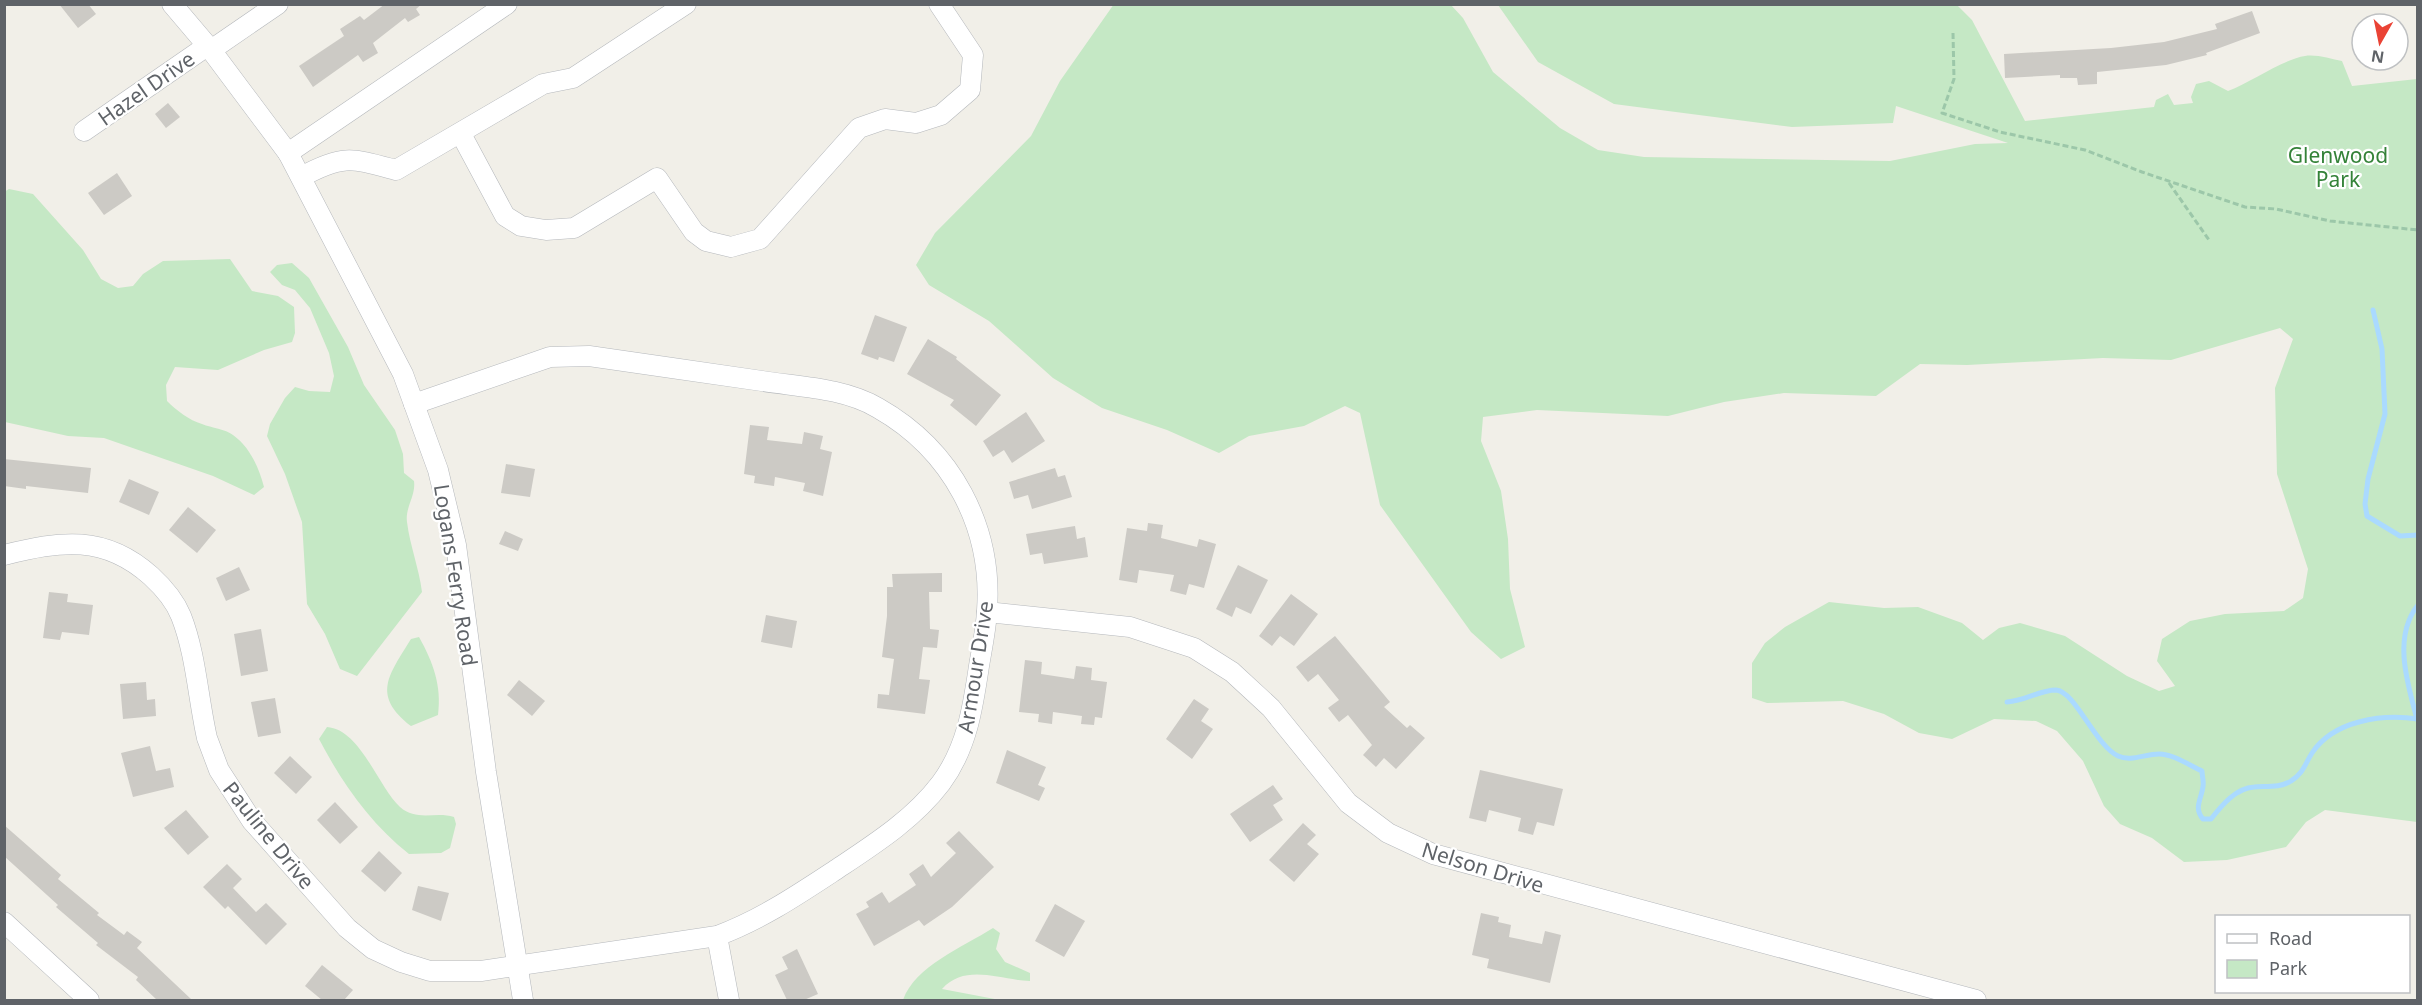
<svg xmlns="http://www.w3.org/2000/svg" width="2422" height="1005" font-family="'Noto Sans',sans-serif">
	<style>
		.green { fill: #c5e8c5 }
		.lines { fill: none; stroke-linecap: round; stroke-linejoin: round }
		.stream { stroke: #aadaff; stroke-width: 5 }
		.building { fill: #cccac5 }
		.minor-casing { stroke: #b5b8bc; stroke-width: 21 }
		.path { stroke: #9cc7a9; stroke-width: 3; stroke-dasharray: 6 3; stroke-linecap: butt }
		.minor { stroke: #fff; stroke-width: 20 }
		.labels { text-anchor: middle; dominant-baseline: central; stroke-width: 4.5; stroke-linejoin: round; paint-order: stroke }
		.street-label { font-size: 21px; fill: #5f6368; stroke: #fff }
		.park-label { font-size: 21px; fill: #348238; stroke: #fff }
	</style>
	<rect width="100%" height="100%" fill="#f1efe8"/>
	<g class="green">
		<path d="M1114 4 1451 5 1463 18 1493 72 1560 128 1598 150 1644 157 1890 161 1975 144 2008 143 1896 106 1893 123 1792 127 1614 104 1538 62 1498 5H1957L1972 20 2025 121 2154 107 2156 100 2168 94 2174 105 2193 103 2191 97 2196 84 2209 81 2228 91C2251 82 2284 59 2305 56 2316 54 2331 59 2342 61L2352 86 2417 79V822L2325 810 2306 822 2286 847 2227 860 2184 862 2152 838 2120 824 2104 806 2083 761 2057 731 2036 721 1994 719 1952 739 1919 733 1884 714 1843 701 1767 703 1752 698V663L1765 643 1785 627 1829 602 1884 608 1918 607 1962 623 1983 640 1999 628 2020 623 2065 636 2127 676 2159 691 2175 686 2157 661 2162 639 2190 621 2225 614 2284 611 2303 598 2308 569 2277 474 2275 388 2293 339 2280 328 2171 360 2103 358 1967 365 1920 364 1876 396 1784 393 1724 402 1668 416 1537 410 1483 417 1481 441 1501 491 1508 539 1510 589 1525 647 1501 659 1471 632 1380 505 1360 413 1345 406 1304 426 1249 436 1219 453 1167 430 1102 408 1053 378 989 321 929 285 916 265 935 233 1031 136 1060 81Z"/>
		<path d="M9 189 33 194 83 250 101 279 118 288 133 286 143 274 163 261 230 259 252 291 278 296 294 307 295 333 292 342 264 350 218 370 175 367 166 385 167 401C177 411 189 420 202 424 212 428 225 429 233 435 250 447 259 468 264 487L254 495 213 476 104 438 68 436 5 422 4 192Z"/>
		<path d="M292 263 309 278 348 347 364 385 395 430 403 454 404 473 414 481C416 496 405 507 407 522 410 546 419 568 422 592L357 676 340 669 325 634 307 604 302 522 285 474 267 436 270 424 285 398 295 387 309 391 330 392 334 376 329 353 310 308 295 290 282 285 270 272 277 265Z"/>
		<path d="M419 637C433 662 442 686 438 715L411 726C371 695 389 675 411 639Z"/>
		<path d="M327 727C360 729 379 788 400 807 417 822 436 811 454 817L456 824 450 848 441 853 409 854C370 823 342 783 319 739Z"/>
		<path d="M993 928 1000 933 996 949 1005 962 1030 973V981C999 980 966 963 942 989L1000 1000H903C915 966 963 947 993 928Z"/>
	</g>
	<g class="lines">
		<g class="stream">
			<path d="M2373 310 2382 349 2385 414 2368 479 2365 504 2367 516 2400 536 2418 535"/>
			<path d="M2007 702C2026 701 2039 690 2056 690 2075 691 2095 745 2118 756 2131 762 2145 754 2159 754 2173 754 2189 765 2202 771 2202 776 2204 782 2203 786 2202 798 2193 808 2203 819H2211C2222 805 2236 788 2254 787 2266 786 2280 788 2291 781 2303 774 2305 764 2312 753 2334 720 2382 714 2418 719"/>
			<path d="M2417 719C2408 685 2392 637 2418 605"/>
		</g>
	</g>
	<g class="building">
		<path d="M59 4H88L96 14 78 28Z"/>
		<path d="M385 4H422L416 9 420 15 408 22 405 18 373 43 378 53 363 62 358 55 313 87 299 66 344 36 340 29 360 16 364 20Z"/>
		<path d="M2252 11 2260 33 2206 53 2207 55 2166 65 2097 72V84L2078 85 2077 78H2060V75L2005 78 2004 54 2111 48 2164 42 2217 29 2215 24Z"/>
		<path d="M168 103 180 117 166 128 155 114Z"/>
		<path d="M117 173 132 196 104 215 88 193Z"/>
		<path d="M875 315 907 327 894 362 879 357 878 360 861 354Z"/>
		<path d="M928 339 957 357 956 359 1001 395 976 426 950 405 954 400 907 374Z"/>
		<path d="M1026 412 1045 441 1012 463 1004 450 993 457 983 441Z"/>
		<path d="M750 425 769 427 767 440 802 444 804 432 823 436 820 449 832 452 823 496 803 491 805 483 775 477 774 486 754 483 755 476 744 474Z"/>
		<path d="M4 459 91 468 88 493 26 486V489L4 486Z"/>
		<path d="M506 464 535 469 530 497 501 493Z"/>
		<path d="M1055 468 1058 477 1065 475 1072 497 1032 509 1028 495 1014 499 1009 482Z"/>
		<path d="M129 479 159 492 149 515 119 502Z"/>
		<path d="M188 507 216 530 197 553 169 530Z"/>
		<path d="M1148 523 1163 525 1161 538 1197 547 1199 539 1216 544 1204 588 1189 584 1186 595 1170 591 1174 575 1139 570 1137 583 1119 580 1127 528 1147 531Z"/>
		<path d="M1075 526 1077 539 1085 537 1088 557 1044 564 1042 553 1030 555 1026 534Z"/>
		<path d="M505 531 523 539 518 551 499 544Z"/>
		<path d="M1238 565 1268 580 1251 614 1236 607 1232 617 1216 609Z"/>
		<path d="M239 567 250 590 226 601 216 578Z"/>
		<path d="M942 573V592H929L930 629 939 630 937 648 923 647 919 679 930 680 925 714 877 708 878 694 889 695 894 659 882 657 887 616V587H893L892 574Z"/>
		<path d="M49 592 68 594 67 602 93 605 89 635 62 632 60 640 43 638Z"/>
		<path d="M1291 594 1318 614 1294 646 1280 636 1272 646 1259 636Z"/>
		<path d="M766 615 797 621 792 648 761 642Z"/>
		<path d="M261 629 268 671 241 676 234 634Z"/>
		<path d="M1335 636 1390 702 1384 707 1407 728 1410 725 1425 738 1396 769 1384 758 1376 767 1363 755 1372 745 1348 715 1339 722 1328 708 1339 700 1318 674 1308 682 1296 667Z"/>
		<path d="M1025 660 1042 662 1041 674 1074 679 1076 666 1092 668 1091 680 1107 682 1102 718 1095 717 1094 725 1081 724 1082 716 1053 712 1052 724 1038 722 1039 714 1019 712Z"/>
		<path d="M519 680 545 701 532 716 507 695Z"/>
		<path d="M146 682 147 700 155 699 156 716 123 719 120 684Z"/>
		<path d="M275 698 281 733 258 737 251 702Z"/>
		<path d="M1194 699 1209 709 1201 721 1213 729 1192 759 1166 739Z"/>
		<path d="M150 746 156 771 170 768 174 787 133 797 121 753Z"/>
		<path d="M1007 750 1046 767 1038 785 1045 788 1039 801 996 783Z"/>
		<path d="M290 756 312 777 296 794 274 773Z"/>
		<path d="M1480 770 1563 789 1554 826 1537 822 1533 835 1518 831 1521 818 1489 810 1486 822 1469 818Z"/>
		<path d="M1273 785 1283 799 1273 805 1283 820 1250 842 1230 814Z"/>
		<path d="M335 802 358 827 340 844 317 820Z"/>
		<path d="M186 810 209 837 188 855 164 828Z"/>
		<path d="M1303 823 1316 835 1307 844 1319 854 1294 882 1269 860Z"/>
		<path d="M4 825 61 875 58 879 99 913 97 915 124 935 127 931 142 942 137 948 192 1000H157L136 980 138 977 96 945 98 943 56 907 58 905 4 856Z"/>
		<path d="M959 831 994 867 952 907 924 926 919 920 874 946 856 914 869 907 866 902 882 892 889 903 916 885 909 874 923 864 931 877 956 853 946 843Z"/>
		<path d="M379 851 402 873 385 892 361 871Z"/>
		<path d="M227 864 242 879 233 888 256 912 266 903 287 924 266 945 228 906 225 909 203 887Z"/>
		<path d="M418 886 449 893 441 921 412 910Z"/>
		<path d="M1055 904 1085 921 1064 957 1035 941Z"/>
		<path d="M1481 913 1499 917 1498 922 1511 925 1509 937 1542 944 1545 931 1561 935 1550 983 1487 968 1489 959 1472 955Z"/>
		<path d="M797 949 818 994 804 1000H787L775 975 788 969 782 957Z"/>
		<path d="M322 965 353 990 344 1000H322L305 986Z"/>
	</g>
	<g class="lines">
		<g class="minor-casing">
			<g id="minor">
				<path d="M172 4 211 50 288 153 403 374 438 470 456 545 486 772 523 1000"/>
				<path d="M211 50 278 4"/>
				<path d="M84 131 207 46"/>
				<path d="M461 134 505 216 521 226 546 230 574 228 657 178 694 232 706 241 731 247 760 239 859 128 885 119 916 123 941 115 970 90 973 55 939 4"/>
				<path d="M288 153 507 4"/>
				<path d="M301 177C343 154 352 158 396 170L543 84 573 78 686 4"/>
				<path d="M4 555C61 541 104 534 151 576 163 587 175 601 181 616 196 654 198 698 207 738L219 770 252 821 347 928 373 949 401 962 430 971H481L717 936C760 920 796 896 834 871 873 845 913 820 941 783 967 748 973 707 979 666 982 648 986 629 987 611 993 527 952 450 878 408 844 388 800 387 762 381 704 373 647 364 589 356L550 357 414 404"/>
				<path d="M987 612 1130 627 1194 648 1232 672 1271 708 1348 803 1388 833 1433 854 1976 1000"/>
				<path d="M4 922 89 1000"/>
				<path d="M717 936 729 1000"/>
			</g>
		</g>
		<g class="path">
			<path d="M1953 33 1954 79 1942 113 2000 132 2085 150 2142 172 2245 207 2276 209 2330 221 2418 230"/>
			<path d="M2169 183 2209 240"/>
		</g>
		<use href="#minor" class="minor"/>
	</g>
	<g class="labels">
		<g class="street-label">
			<text transform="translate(146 88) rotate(-35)">Hazel Drive</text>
			<text transform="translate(456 575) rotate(81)">Logans Ferry Road</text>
			<text transform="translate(975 667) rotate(-81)">Armour Drive</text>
			<text transform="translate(269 835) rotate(51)">Pauline Drive</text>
			<text transform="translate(1483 867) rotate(17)">Nelson Drive</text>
		</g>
		<g class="park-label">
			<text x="2338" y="155">Glenwood<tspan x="2338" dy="24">Park</tspan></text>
		</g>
	</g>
	<rect width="2422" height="1005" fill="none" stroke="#5f6368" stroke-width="12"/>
	<rect x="2215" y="915" width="195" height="78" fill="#ffffff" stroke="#bfc1c3" stroke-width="1.5"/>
	<rect x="2227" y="934" width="30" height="9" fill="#ffffff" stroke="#bfc1c3" stroke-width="1.5"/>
	<text x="2269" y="945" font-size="18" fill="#5f6368">Road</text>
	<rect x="2227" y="960" width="30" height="18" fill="#c5e8c5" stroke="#bfc1c3" stroke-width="1.5"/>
	<text x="2269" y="975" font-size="18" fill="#5f6368">Park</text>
	<g transform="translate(2380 42) rotate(189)"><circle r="28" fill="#ffffff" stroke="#bfc1c3" stroke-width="1.5"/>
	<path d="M0-4.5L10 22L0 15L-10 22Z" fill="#ea4335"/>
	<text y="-9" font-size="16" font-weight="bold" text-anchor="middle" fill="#5f6368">N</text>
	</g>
</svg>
